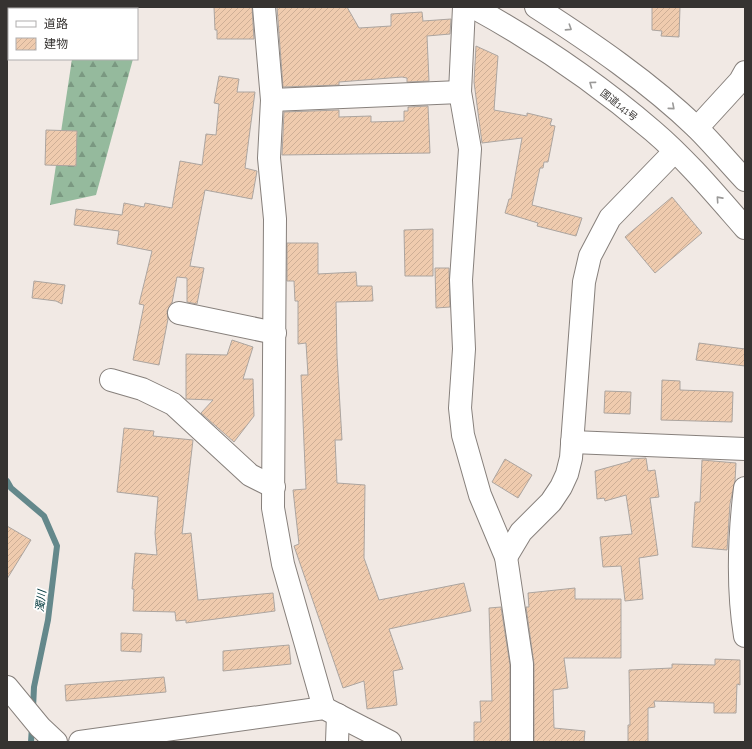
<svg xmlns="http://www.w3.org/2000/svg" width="752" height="749" font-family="Raleway,'Noto Sans JP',sans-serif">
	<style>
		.forest { fill: url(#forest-firs) }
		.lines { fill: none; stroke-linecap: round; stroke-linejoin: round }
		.stream { stroke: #64888b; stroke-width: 6 }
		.building { fill: url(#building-hatch); stroke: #aca5a0 }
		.minor-casing { stroke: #87807c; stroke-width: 24 }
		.highway-casing { stroke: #87807c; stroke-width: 24 }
		.minor { stroke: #fff; stroke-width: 22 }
		.highway { stroke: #fff; stroke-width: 22 }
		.oneway { stroke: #9a9998 }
		.labels { text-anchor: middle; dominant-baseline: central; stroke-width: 3.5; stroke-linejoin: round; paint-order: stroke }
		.street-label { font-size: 10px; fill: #363331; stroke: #fff }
		.water-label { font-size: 11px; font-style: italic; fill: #01383c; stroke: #fff }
	</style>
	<defs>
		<pattern id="forest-firs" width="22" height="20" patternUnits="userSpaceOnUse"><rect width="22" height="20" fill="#95ba9d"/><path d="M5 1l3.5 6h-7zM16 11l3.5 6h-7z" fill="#7a9881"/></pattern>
		<pattern id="building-hatch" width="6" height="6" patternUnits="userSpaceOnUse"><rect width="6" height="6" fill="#efcbae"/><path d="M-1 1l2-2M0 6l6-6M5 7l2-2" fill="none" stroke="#ceaf96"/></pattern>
	</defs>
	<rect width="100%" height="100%" fill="#f1e9e4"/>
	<path class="forest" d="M72 59H133L96 195 50 205Z"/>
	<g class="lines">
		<g class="stream">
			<path d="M7 481 11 488 44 516 57 546 48 620 34 687 33 708"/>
			<path d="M31 742 32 727"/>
		</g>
	</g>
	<g class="building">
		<path d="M214 7H252L254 39H217V30H215Z"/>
		<path d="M277 7H347L359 28 391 26V14L422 12 423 21 451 19 450 34 427 36 429 81 407 82V78L402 77 339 82V85L283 87Z"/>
		<path d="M652 7H680L679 37 661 36 662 31 652 30Z"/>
		<path d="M476 46 498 56 494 110 527 116V113L552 119 550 125 555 126 548 162H544L543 168H540L532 205 582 218 576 236 537 226 538 223 505 213 509 199H511L522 138 482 143 474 82Z"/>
		<path d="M219 76 239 79 237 92H255L245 168 257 171 252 199 205 190 190 266 204 268 197 304 187 302V278L177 277 172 303 167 311 168 319 159 365 133 360 144 305 139 304 152 251 117 244 119 231 74 225 76 209 122 215 124 203 144 207 145 203 172 208 180 161 202 165 206 134 216 135 219 104 214 103Z"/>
		<path d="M428 106 430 153 282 155 284 112 339 110V117L371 116V122L404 121V111H408V107Z"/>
		<path d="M46 130 77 131 76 166 45 165Z"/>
		<path d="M672 197 702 233 655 273 625 237Z"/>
		<path d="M433 229V276H405L404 230Z"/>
		<path d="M287 243H318V274L356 272 357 286H372L373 301 336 302 337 356 342 440H335L337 483 365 485 364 558 379 600 464 583 471 611 389 629 403 669 393 671 397 705 367 709 364 681 343 688 294 546 299 544 293 490 306 489 301 375H308L306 343 298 344V301H295L294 281H287Z"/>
		<path d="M435 268H449L450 307 436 308Z"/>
		<path d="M34 281 65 285 62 304 56 301 32 298Z"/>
		<path d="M232 340 253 347 243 379H253L254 416 234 442 201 413 213 400 186 399V354L227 355Z"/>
		<path d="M699 343 745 349V366L696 360Z"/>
		<path d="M662 380 680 381V390L733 392 732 422 661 420Z"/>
		<path d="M605 391 631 392 630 414 604 413Z"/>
		<path d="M124 428 154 431 153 436 193 440 182 534 191 533 198 600 273 593 275 611 186 623V620L176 621 175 612 133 611 134 589H132L135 553 157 555 155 533 158 497 117 492Z"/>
		<path d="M646 458 648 471 655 470 659 497 650 498 658 555 639 558 643 599 625 601 621 566 603 567 600 537 632 534 626 495 605 501 604 498 597 499 595 471 631 461V459Z"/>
		<path d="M505 459 532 475 518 498 492 482Z"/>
		<path d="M702 460 736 463 735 481 730 504 727 550 692 547 695 502H700Z"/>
		<path d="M7 526 31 540 7 579Z"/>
		<path d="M575 588V599H621V658H564L568 688 553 690 554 728 585 731 584 742H534V664L526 607H529L528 593Z"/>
		<path d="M501 607 510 665V742H474V722H481L480 701H492L489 608Z"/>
		<path d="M121 633 142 634 141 652 121 651Z"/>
		<path d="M289 645 291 664 223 671V651Z"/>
		<path d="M715 659 740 660V685L737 684 736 713H714V703L654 701 655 707 648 708V742H628V725H630L629 670 672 668V664L715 665Z"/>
		<path d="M164 677 166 692 66 701 65 685Z"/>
	</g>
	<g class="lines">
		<g class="minor-casing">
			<g id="minor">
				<path d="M264 7 272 100 269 158 275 219 273 508 283 564 324 708"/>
				<path d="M464 7 460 92 470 149 461 280 464 349 460 408 463 435 480 495 506 557 522 664V742"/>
				<path d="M272 100 460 92"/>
				<path d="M697 128 740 81 745 72"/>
				<path d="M179 313 275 333"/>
				<path d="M111 380 142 389 173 404 250 475 274 487"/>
				<path d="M572 442 745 449"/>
				<path d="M745 488C739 537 737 586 745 636"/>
				<path d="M506 557 521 532 551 502 561 487 567 474 571 458 584 282 590 256 610 218 674 152"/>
				<path d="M7 687 40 727 56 742"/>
				<path d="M80 742 324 708 390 742"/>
				<path d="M337 742 338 715"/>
			</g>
		</g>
		<g class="highway-casing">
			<g id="highway">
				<path d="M473 7C537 42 598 84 653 131 687 160 716 195 745 228"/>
				<path d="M536 7C592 43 649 82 697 128 714 145 729 163 745 180"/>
			</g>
		</g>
		<use href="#minor" class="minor"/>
		<use href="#highway" class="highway"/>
	</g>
	<defs><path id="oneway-chevron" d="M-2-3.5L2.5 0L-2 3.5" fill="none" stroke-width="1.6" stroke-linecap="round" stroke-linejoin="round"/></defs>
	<g class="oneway">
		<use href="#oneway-chevron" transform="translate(569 28) rotate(33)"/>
		<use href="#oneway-chevron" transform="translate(592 84) rotate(-144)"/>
		<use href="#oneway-chevron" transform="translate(672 107) rotate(41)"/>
		<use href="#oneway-chevron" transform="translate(719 199) rotate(-132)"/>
	</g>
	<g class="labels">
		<g class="street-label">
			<text transform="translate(619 105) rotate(38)">国道141号</text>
		</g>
		<g class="water-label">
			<text transform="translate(41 601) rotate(-83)">濁川</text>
		</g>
	</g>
	<rect width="752" height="749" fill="none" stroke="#363331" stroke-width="16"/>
	<rect x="8" y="8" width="130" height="52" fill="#ffffff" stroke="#afadad"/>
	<rect x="16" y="21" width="20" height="6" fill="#ffffff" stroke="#afadad"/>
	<text x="44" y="28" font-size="12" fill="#363331">道路</text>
	<rect x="16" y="38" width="20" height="12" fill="url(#building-hatch)" stroke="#afadad"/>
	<text x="44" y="48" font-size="12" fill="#363331">建物</text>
</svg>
